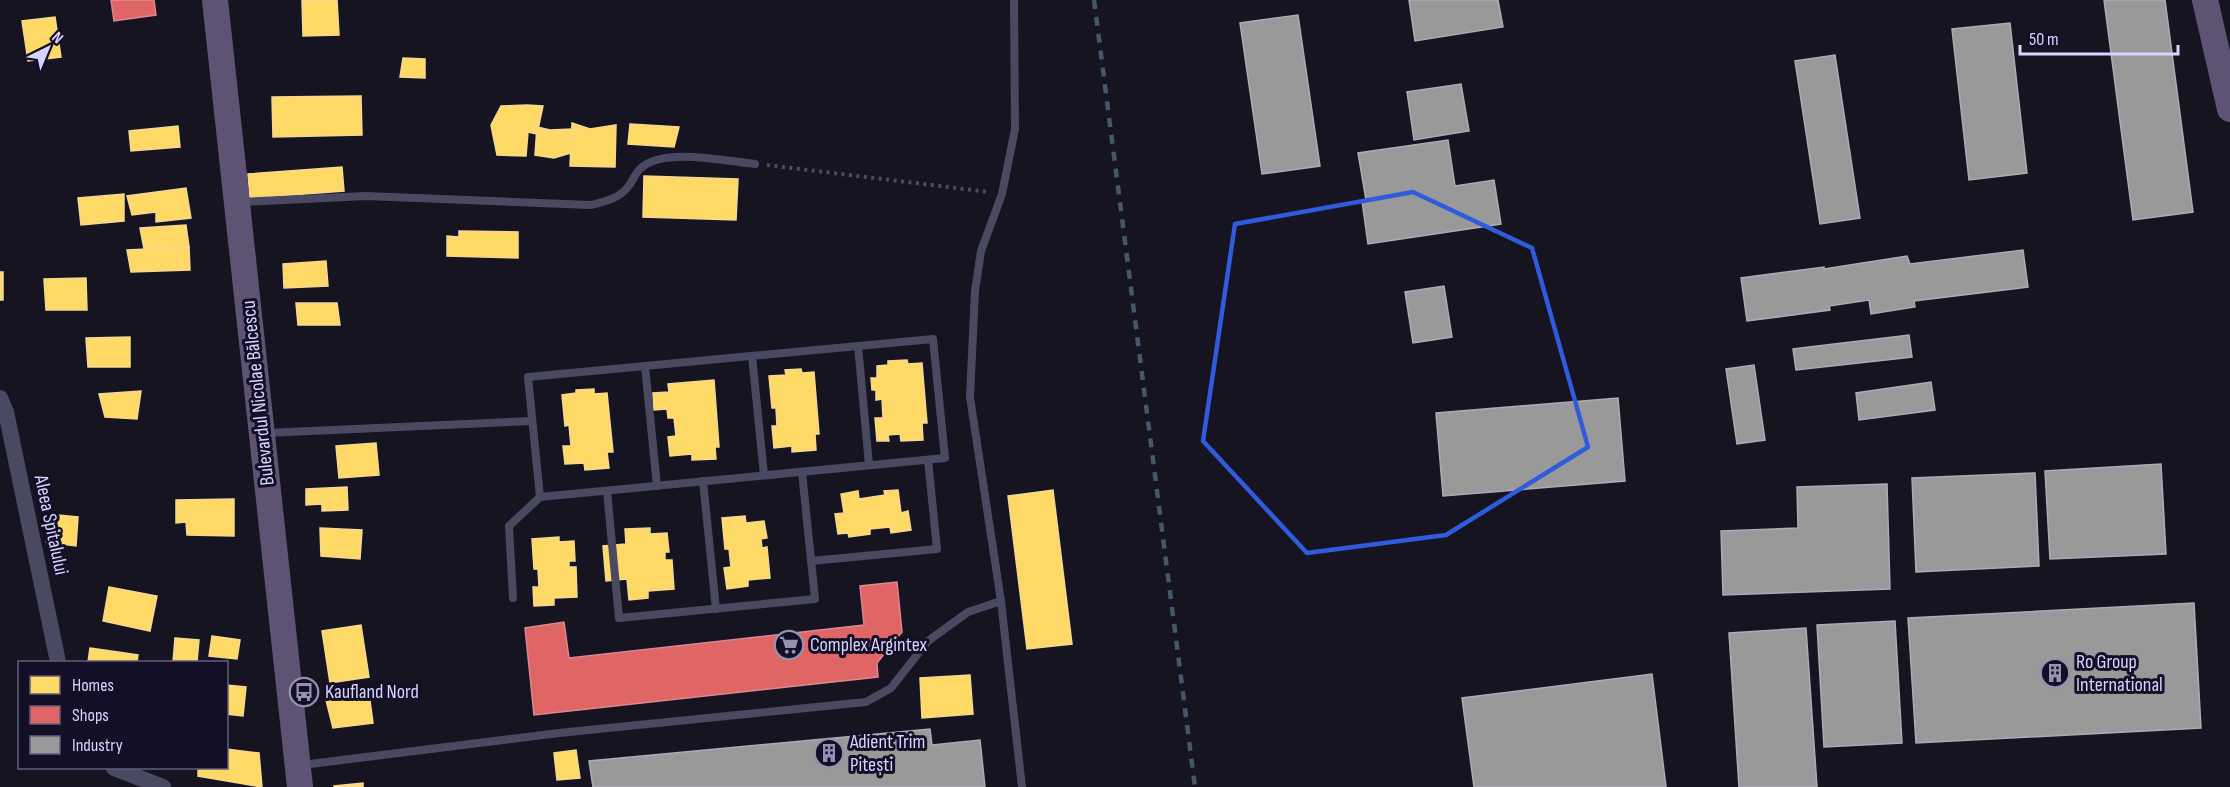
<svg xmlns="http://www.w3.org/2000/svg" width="2230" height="787" font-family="'Sofia Sans Condensed',sans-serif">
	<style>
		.homes { fill: #ffd966; stroke: #f4d894; stroke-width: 1.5 }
		.shops { fill: #e06666; stroke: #de8794; stroke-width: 1.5 }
		.industry { fill: #999; stroke: #acabb8; stroke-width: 1.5 }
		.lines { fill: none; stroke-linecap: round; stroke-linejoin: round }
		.path { stroke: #44505f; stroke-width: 4; stroke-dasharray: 3 4.5; stroke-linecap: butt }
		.service { stroke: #4a4962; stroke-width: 8 }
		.minor { stroke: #4a4962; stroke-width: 16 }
		.primary { stroke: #5e5373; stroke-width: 26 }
		.rail { stroke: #43596b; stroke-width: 4.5; stroke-dasharray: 9 8; stroke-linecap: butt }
		.marked { fill: none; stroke: #305bdc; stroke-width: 4.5; stroke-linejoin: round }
		.labels { text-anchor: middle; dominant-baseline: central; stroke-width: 6; stroke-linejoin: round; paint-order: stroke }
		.street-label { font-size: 20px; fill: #d9d4ff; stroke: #130f26 }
		.poi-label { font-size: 20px; fill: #d9d4ff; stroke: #130f26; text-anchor: start }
	</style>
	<rect width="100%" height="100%" fill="#161421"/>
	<g class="homes">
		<path d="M302 0H337L339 35 303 36Z"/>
		<path d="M55 17 61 57 28 61 22 21Z"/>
		<path d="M403 58 425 59V78L400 77Z"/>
		<path d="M361 96 362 135 273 137 272 97Z"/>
		<path d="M527 105 543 106 537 134 528 132 526 156 497 155 491 125 501 106Z"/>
		<path d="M572 123 590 129 616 125 615 167 570 166Z"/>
		<path d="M630 124 679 127 674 147 628 144Z"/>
		<path d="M178 126 180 147 131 151 129 131Z"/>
		<path d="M537 127 550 130 572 129 571 153 554 158 535 155Z"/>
		<path d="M342 167 344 191 250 198 248 174Z"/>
		<path d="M644 176 738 179 736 220 643 217Z"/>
		<path d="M186 188 191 218 156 222V212L132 215 127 196Z"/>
		<path d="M124 194V221L81 225 78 198Z"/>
		<path d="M186 225 189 247 144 249 140 228Z"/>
		<path d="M459 231 518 232V258L447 256V236L459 237Z"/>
		<path d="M189 247 190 270 131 272 127 250Z"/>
		<path d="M326 261 328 286 284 288 283 264Z"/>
		<rect x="0" y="272" width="3" height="28"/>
		<path d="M86 278 87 310H46L44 279Z"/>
		<path d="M296 303H337L340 325H298Z"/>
		<path d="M130 337V367H88L86 338Z"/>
		<path d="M907 360 908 364 922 363 927 423H922L923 440 901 441 900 434 888 435 889 441H877L875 418H883L882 399 876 400V390H872L871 378H877V366L888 365V361Z"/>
		<path d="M801 369 802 373 814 372 819 434H815L816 450 792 452V446L774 448 772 426H777L776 408H772L769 376 786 375 785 370Z"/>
		<path d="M714 380 719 447H715L716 459 692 460V454L670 456 668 437 676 436 674 418H668L667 409 654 410 653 393 669 392 668 384Z"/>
		<path d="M594 389V394L607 393 613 452H607L609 468 585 470 584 463 565 464 563 446H571L569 425 565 426 562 395 576 393V390Z"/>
		<path d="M141 391 137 419 105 417 99 394Z"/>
		<path d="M376 443 379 475 339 478 336 446Z"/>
		<path d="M347 487 348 510 322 511V504L306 505V489Z"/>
		<path d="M898 490 901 513 908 511 911 530 891 533 890 527 870 529V534L849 537 848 533 838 534 835 514 844 513 841 494 858 491 859 499 885 495 884 491Z"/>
		<path d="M1053 490 1072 644 1027 649 1008 496Z"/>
		<path d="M234 499V536L187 535 186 522 176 523V500Z"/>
		<path d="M47 514 78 517 76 546 46 542Z"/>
		<path d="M745 516 746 523 764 521 767 538 761 539 762 548 767 547 770 578 748 580V586L727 589 724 568 731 567 729 549H725L722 518Z"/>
		<path d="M320 528 362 530 360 559 321 556Z"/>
		<path d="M650 528V534L667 533 669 552H665V560H672L674 589 648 591V598L629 600 627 579 606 581 603 546 626 544 625 529Z"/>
		<path d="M559 537V542L574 541 575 561H569V567H576L577 597 554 598V605L534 606 533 587H539L538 569H534L532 539Z"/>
		<path d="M109 587 157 596 150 631 103 621Z"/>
		<path d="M361 625 369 677 330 683 322 631Z"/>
		<path d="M212 636 240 640 237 659 209 656Z"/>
		<path d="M175 638 199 640 197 662H173Z"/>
		<path d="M90 648 138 655 137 662H88Z"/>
		<path d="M970 675 973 714 922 718 920 678Z"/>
		<path d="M226 685 246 687 243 716 226 714Z"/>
		<path d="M369 693 373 723 333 728 326 700Z"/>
		<path d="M226 749 259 753 262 787 198 776V768H226Z"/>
		<path d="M576 750 580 778 557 780 554 753Z"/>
		<path d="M363 783V787H334V786Z"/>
	</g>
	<g class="shops">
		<path d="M111 0H154L156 15 114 21Z"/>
		<path d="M897 582 902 632 877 663 878 677 534 715 525 628 564 622 569 658 864 625 860 586Z"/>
	</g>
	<g class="industry">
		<path d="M1409 0H1498L1503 27 1415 41Z"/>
		<path d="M2104 0H2165L2193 212 2133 220Z"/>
		<path d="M1298 15 1320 166 1262 174 1240 23Z"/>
		<path d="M2010 23 2027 173 1969 180 1952 29Z"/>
		<path d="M1835 55 1860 218 1820 224 1795 61Z"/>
		<path d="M1461 84 1469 131 1414 140 1407 92Z"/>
		<path d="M1448 140 1455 186 1494 180 1501 224 1368 244 1362 201 1366 200 1358 153Z"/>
		<path d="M2023 250 2028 287 1914 301 1915 307 1871 314 1869 300 1829 306 1830 310 1747 321 1741 278 1824 267V269L1907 256 1910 264Z"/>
		<path d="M1444 286 1452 337 1413 343 1405 292Z"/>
		<path d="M1909 335 1912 357 1796 370 1793 349Z"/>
		<path d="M1754 365 1765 440 1737 444 1726 369Z"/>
		<path d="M1931 382 1935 410 1859 420 1856 393Z"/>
		<path d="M1618 398 1625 481 1443 496 1436 413Z"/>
		<path d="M2161 464 2166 554 2050 559 2045 471Z"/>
		<path d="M2035 473 2039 566 1916 572 1912 478Z"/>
		<path d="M1887 484 1890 589 1723 595 1721 531 1798 528 1797 487Z"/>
		<path d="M2194 603 2201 728 1916 743 1908 618Z"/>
		<path d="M1895 621 1902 743 1824 747 1817 625Z"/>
		<path d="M1806 628 1817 787H1739L1729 633Z"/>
		<path d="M1652 674 1666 787H1474L1462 698Z"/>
		<path d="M930 729 932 745 980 740 985 787H593L589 761Z"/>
	</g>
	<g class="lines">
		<path class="path" d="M767 165 989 192"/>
		<g class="service">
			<path d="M1014 0 1015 129 1002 194 981 251 975 291 970 397 1001 601 1022 787"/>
			<path d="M241 202 366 196 591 205C606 201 618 199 628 187 633 181 635 173 641 168 664 147 725 161 755 164"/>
			<path d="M858 346 869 465"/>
			<path d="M752 356 764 475"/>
			<path d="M645 366 657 486"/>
			<path d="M266 433 532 421"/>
			<path d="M703 481 716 609"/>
			<path d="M607 491 619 618 815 599 802 472"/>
			<path d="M811 561 937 549 928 460"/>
			<path d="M513 598 509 526 540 497 945 458 933 339 528 377 540 497"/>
			<path d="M302 765 559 733 866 702 891 688 928 641 968 612 1001 601"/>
		</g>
		<g class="minor">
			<path d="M0 398 6 412 58 662"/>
			<path d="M114 768 163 787"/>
		</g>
		<g class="primary">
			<path d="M215 0 300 787"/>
			<path d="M2205 0 2230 109"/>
		</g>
		<path class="rail" d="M1094 0 1195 787"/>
	</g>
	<path class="marked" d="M1413 192 1532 248 1588 447 1446 535 1307 553 1203 441 1235 224Z"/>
	<defs>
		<g id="supermarket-ring" transform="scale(1.5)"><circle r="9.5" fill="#130f26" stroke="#9591b1" stroke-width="1.5"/><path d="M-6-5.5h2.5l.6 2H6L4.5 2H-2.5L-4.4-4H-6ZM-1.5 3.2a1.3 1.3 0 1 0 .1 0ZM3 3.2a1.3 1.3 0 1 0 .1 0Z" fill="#9591b1"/></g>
		<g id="building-ring" transform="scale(1.5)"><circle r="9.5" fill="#130f26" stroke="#9591b1" stroke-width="1.5"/><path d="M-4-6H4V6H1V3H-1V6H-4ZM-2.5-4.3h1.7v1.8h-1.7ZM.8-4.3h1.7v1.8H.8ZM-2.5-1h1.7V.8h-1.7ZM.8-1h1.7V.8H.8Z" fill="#9591b1"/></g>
		<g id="bus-ring" transform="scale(1.5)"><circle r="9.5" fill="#130f26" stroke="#9591b1" stroke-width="1.5"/><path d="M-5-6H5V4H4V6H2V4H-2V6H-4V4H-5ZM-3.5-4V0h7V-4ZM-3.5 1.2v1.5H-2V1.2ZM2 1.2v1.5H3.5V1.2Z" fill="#9591b1"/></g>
	</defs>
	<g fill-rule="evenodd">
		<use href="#supermarket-ring" x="789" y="645"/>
		<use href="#building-ring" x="2055" y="673"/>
		<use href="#bus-ring" x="304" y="692"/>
		<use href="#building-ring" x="829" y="753"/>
	</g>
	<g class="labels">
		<g class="street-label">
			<text transform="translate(258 393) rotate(-96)">Bulevardul Nicolae Bălcescu</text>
			<text transform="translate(51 525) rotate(78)">Aleea Spitalului</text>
		</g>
		<g class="poi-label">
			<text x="810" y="645">Complex Argintex</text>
			<text x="2076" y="662">Ro Group<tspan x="2076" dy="23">International</tspan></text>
			<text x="325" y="692">Kaufland Nord</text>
			<text x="850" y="742">Adient Trim<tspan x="850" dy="23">Pitești</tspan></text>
		</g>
	</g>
	<rect x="18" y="661" width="210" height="108" fill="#130f26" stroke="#625e7d" stroke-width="1.5"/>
	<rect x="30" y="676" width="30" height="18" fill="#ffd966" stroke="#625e7d" stroke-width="1.5"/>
	<text x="72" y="691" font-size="18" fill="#d9d4ff">Homes</text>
	<rect x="30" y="706" width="30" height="18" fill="#e06666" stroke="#625e7d" stroke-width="1.5"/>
	<text x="72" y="721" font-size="18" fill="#d9d4ff">Shops</text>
	<rect x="30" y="736" width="30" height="18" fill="#999999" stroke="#625e7d" stroke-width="1.5"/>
	<text x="72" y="751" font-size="18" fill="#d9d4ff">Industry</text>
	<g transform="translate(48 48) rotate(43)" stroke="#130f26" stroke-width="4.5" paint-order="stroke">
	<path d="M0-4.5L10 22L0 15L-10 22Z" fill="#d9d4ff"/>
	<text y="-9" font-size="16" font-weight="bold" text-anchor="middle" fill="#d9d4ff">N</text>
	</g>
	<path d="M2020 45v9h158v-9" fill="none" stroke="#d9d4ff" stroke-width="3"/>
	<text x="2029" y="45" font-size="18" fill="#d9d4ff" stroke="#130f26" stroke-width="4.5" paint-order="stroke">50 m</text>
</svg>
